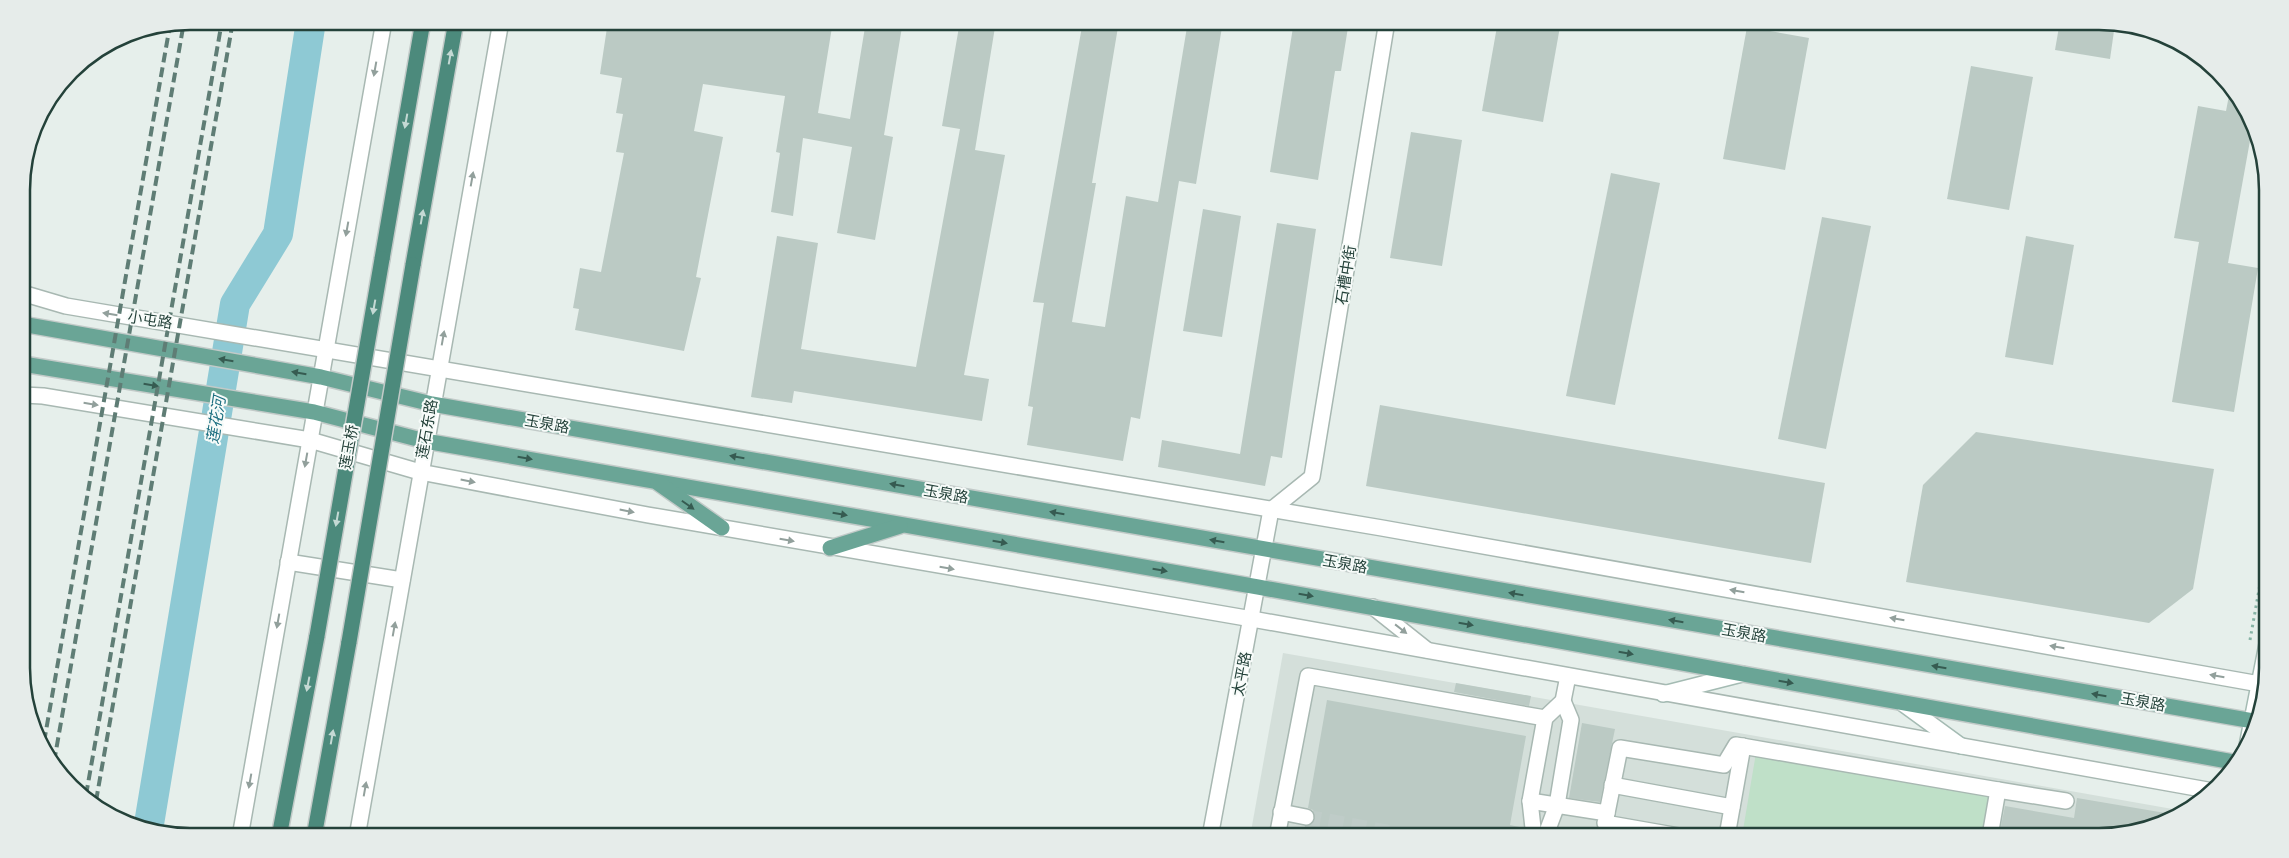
<svg xmlns="http://www.w3.org/2000/svg" width="2289" height="858" font-family="Raleway,'Noto Sans SC',sans-serif">
	<style>
		.built { fill: #d4dfda }
		.green { fill: #bfe0c8 }
		.lines { fill: none; stroke-linecap: round; stroke-linejoin: round }
		.river { stroke: #8ec9d4; stroke-width: 30 }
		.building { fill: #bbcac4 }
		.minor-tunnel { stroke: #bfccc8; stroke-width: 15; stroke-dasharray: 15 8; stroke-linecap: butt }
		.pedestrian-casing { stroke: #a8b8b2; stroke-width: 18 }
		.minor-casing { stroke: #a8b8b2; stroke-width: 18 }
		.tertiary-casing { stroke: #a8b8b2; stroke-width: 18 }
		.secondary-casing { stroke: #a4bbb3; stroke-width: 18 }
		.primary-casing { stroke: #c2cac8; stroke-width: 18 }
		.trunk-casing { stroke: #c2cac8; stroke-width: 18 }
		.path { stroke: #86b3a5; stroke-width: 3; stroke-dasharray: 2.5 4; stroke-linecap: butt }
		.pedestrian { stroke: #fff; stroke-width: 15 }
		.minor { stroke: #fff; stroke-width: 15 }
		.tertiary { stroke: #fff; stroke-width: 15 }
		.secondary { stroke: #fff; stroke-width: 15 }
		.primary { stroke: #6aa596; stroke-width: 15 }
		.trunk { stroke: #4c8a7c; stroke-width: 15 }
		.rail { stroke: #5f7d75; stroke-width: 4; stroke-dasharray: 10 5; stroke-linecap: butt }
		.trunk-bridge-casing { stroke: #c2cac8; stroke-width: 18; stroke-linecap: butt }
		.trunk-bridge { stroke: #4c8a7c; stroke-width: 15 }
		.oneway { fill: #c4d9d4 }
		.oneway2 { fill: #92a09c }
		.oneway3 { fill: #365b51 }
		.labels { text-anchor: middle; dominant-baseline: central; stroke-width: 4; stroke-linejoin: round; paint-order: stroke }
		.street-label { font-size: 15px; fill: #24423a; stroke: #f7fbf9 }
		.water-label { font-size: 16px; font-style: italic; fill: #1c6f80; stroke: #f7fbf9 }
		.rim { fill: none; stroke: #24423a; stroke-width: 2.5 }
	</style>
	<rect width="100%" height="100%" fill="#e6efeb"/>
	<path class="built" d="M1283 653 2184 811 2154 828 2110 836 1250 837Z"/>
	<path class="green" d="M1756 753 1991 795 1984 836H1742Z"/>
	<g class="lines">
		<path class="river" d="M148 830 235 304 278 234 311 21"/>
	</g>
	<g class="building">
		<path d="M608 21H833L818 113 850 119 866 21H903L884 135 893 137 875 240 837 233 852 147 803 138 793 216 771 212 780 153 776 152 785 96 703 84 694 131 723 137 696 277 701 278 684 351 575 330 579 309 573 308 580 268 601 272 624 153 616 152 623 114 616 113 622 78 600 74Z"/>
		<path d="M960 21H996L975 150 1005 155 964 375 989 379 982 421 794 391 792 403 751 397 777 236 818 243 801 349 916 367 960 129 942 126Z"/>
		<path d="M1083 21H1119L1092 183H1096L1072 322 1105 327 1126 196 1158 202 1188 21H1223L1196 184 1179 181 1140 419 1131 417 1123 461 1027 445 1033 407 1028 406 1044 303 1033 302Z"/>
		<path d="M1294 21H1349L1341 71H1335L1318 180 1270 172Z"/>
		<path d="M1498 21H1561L1543 122 1482 111Z"/>
		<path d="M2060 21H2099L2115 24 2110 59 2055 50Z"/>
		<path d="M1747 27 1809 38 1785 170 1723 159Z"/>
		<path d="M1971 66 2033 77 2009 210 1947 199Z"/>
		<path d="M2231 85 2251 115 2253 124 2228 263 2258 268 2234 412 2172 402 2199 242 2174 238 2198 106 2226 111Z"/>
		<path d="M1411 132 1462 140 1442 266 1390 258Z"/>
		<path d="M1611 173 1660 183 1615 405 1566 396Z"/>
		<path d="M1203 209 1241 216 1222 337 1183 331Z"/>
		<path d="M1822 217 1871 226 1826 449 1778 439Z"/>
		<path d="M1277 223 1316 229 1282 458 1271 456 1265 486 1158 467 1162 440 1240 454Z"/>
		<path d="M2026 236 2074 245 2053 365 2005 357Z"/>
		<path d="M1380 405 1825 483 1811 563 1366 486Z"/>
		<path d="M1976 432 2214 469 2193 589 2149 623 1906 582 1923 485Z"/>
		<path d="M1456 683 1531 696 1529 706 1454 692Z"/>
		<path d="M1327 700 1526 736 1510 825 1524 828 1525 837H1303L1305 826 1313 824 1315 818 1313 810 1308 808Z"/>
		<path d="M1582 723 1615 729 1600 802 1569 798Z"/>
		<path d="M2077 798 2177 815 2154 828 2110 836H1999L2005 806 2074 818Z"/>
	</g>
	<g class="lines">
		<path class="minor-tunnel" d="M1306 817 1414 837"/>
		<g class="pedestrian-casing">
			<path id="pedestrian" d="M1990 836 1998 790 2066 801"/>
		</g>
		<g class="minor-casing">
			<g id="minor">
				<path d="M1612 785 1732 807"/>
				<path d="M1530 801 1607 813 1605 823 1679 836"/>
				<path d="M1281 812 1306 817"/>
				<path d="M1607 813 1620 748 1724 765 1736 745 1998 790"/>
				<path d="M1727 836 1743 746"/>
				<path d="M1277 837 1308 676 1545 718"/>
				<path d="M1534 837 1530 801 1545 718 1563 701 1568 676"/>
				<path d="M1545 837 1557 805 1571 720 1563 701"/>
			</g>
		</g>
		<g class="tertiary-casing">
			<g id="tertiary">
				<path d="M22 293 66 306 1382 528 2265 685"/>
				<path d="M23 395 43 396 310 440 420 472 648 515 1252 619 2213 791"/>
				<path d="M288 562 402 580"/>
				<path d="M1373 607 1427 650"/>
				<path d="M240 837 384 21"/>
				<path d="M357 837 501 21"/>
				<path d="M1210 837 1271 510 1312 477 1387 21"/>
			</g>
		</g>
		<g class="secondary-casing">
			<g id="secondary">
				<path d="M1663 694 1742 674"/>
				<path d="M1902 703 1961 746"/>
				<path d="M2247 746 2268 639"/>
			</g>
		</g>
		<g class="primary-casing">
			<g id="primary">
				<path d="M22 324 321 377 432 404 2259 722"/>
				<path d="M23 364 314 412 425 441 1258 587 2239 763"/>
				<path d="M658 483 722 528"/>
				<path d="M830 548 900 526"/>
			</g>
		</g>
		<g class="trunk-casing">
			<g id="trunk">
				<path d="M382 259 423 21"/>
				<path d="M413 265 456 21"/>
				<path d="M279 837 317 636"/>
				<path d="M314 837 349 642"/>
			</g>
		</g>
		<path class="path" d="M2250 640 2267 545"/>
		<use href="#pedestrian" class="pedestrian"/>
		<use href="#minor" class="minor"/>
		<use href="#tertiary" class="tertiary"/>
		<use href="#secondary" class="secondary"/>
		<use href="#primary" class="primary"/>
		<use href="#trunk" class="trunk"/>
		<g class="rail">
			<path d="M44 742 170 25"/>
			<path d="M54 762 184 22"/>
			<path d="M86 795 222 21"/>
			<path d="M96 801 233 21"/>
		</g>
		<g class="trunk-bridge-casing">
			<g id="trunk-bridge">
				<path d="M317 636 382 259"/>
				<path d="M349 642 413 265"/>
			</g>
		</g>
		<use href="#trunk-bridge" class="trunk-bridge"/>
	</g>
	<defs><path id="oneway-solid" d="M-6-.8H1V-3.2L6.5 0L1 3.2V.8H-6Z" transform="scale(1.25)"/></defs>
	<g class="oneway">
		<use href="#oneway-solid" transform="translate(450 57) rotate(-80)"/>
		<use href="#oneway-solid" transform="translate(406 121) rotate(100)"/>
		<use href="#oneway-solid" transform="translate(422 217) rotate(-80)"/>
		<use href="#oneway-solid" transform="translate(374 307) rotate(100)"/>
		<use href="#oneway-solid" transform="translate(337 519) rotate(100)"/>
		<use href="#oneway-solid" transform="translate(308 684) rotate(101)"/>
		<use href="#oneway-solid" transform="translate(332 737) rotate(-80)"/>
	</g>
	<g class="oneway2">
		<use href="#oneway-solid" transform="translate(375 69) rotate(100)"/>
		<use href="#oneway-solid" transform="translate(472 179) rotate(-80)"/>
		<use href="#oneway-solid" transform="translate(347 229) rotate(100)"/>
		<use href="#oneway-solid" transform="translate(110 314) rotate(-171)"/>
		<use href="#oneway-solid" transform="translate(443 338) rotate(-80)"/>
		<use href="#oneway-solid" transform="translate(91 404) rotate(9)"/>
		<use href="#oneway-solid" transform="translate(306 460) rotate(100)"/>
		<use href="#oneway-solid" transform="translate(468 481) rotate(11)"/>
		<use href="#oneway-solid" transform="translate(627 511) rotate(11)"/>
		<use href="#oneway-solid" transform="translate(787 540) rotate(10)"/>
		<use href="#oneway-solid" transform="translate(947 568) rotate(10)"/>
		<use href="#oneway-solid" transform="translate(1737 591) rotate(-170)"/>
		<use href="#oneway-solid" transform="translate(1897 619) rotate(-170)"/>
		<use href="#oneway-solid" transform="translate(278 621) rotate(100)"/>
		<use href="#oneway-solid" transform="translate(394 629) rotate(-80)"/>
		<use href="#oneway-solid" transform="translate(1401 629) rotate(38)"/>
		<use href="#oneway-solid" transform="translate(2057 647) rotate(-170)"/>
		<use href="#oneway-solid" transform="translate(2217 676) rotate(-170)"/>
		<use href="#oneway-solid" transform="translate(250 781) rotate(100)"/>
		<use href="#oneway-solid" transform="translate(365 789) rotate(-80)"/>
	</g>
	<g class="oneway3">
		<use href="#oneway-solid" transform="translate(226 360) rotate(-170)"/>
		<use href="#oneway-solid" transform="translate(299 373) rotate(-170)"/>
		<use href="#oneway-solid" transform="translate(151 385) rotate(9)"/>
		<use href="#oneway-solid" transform="translate(737 457) rotate(-170)"/>
		<use href="#oneway-solid" transform="translate(525 458) rotate(10)"/>
		<use href="#oneway-solid" transform="translate(897 485) rotate(-170)"/>
		<use href="#oneway-solid" transform="translate(688 505) rotate(35)"/>
		<use href="#oneway-solid" transform="translate(1057 513) rotate(-170)"/>
		<use href="#oneway-solid" transform="translate(840 514) rotate(10)"/>
		<use href="#oneway-solid" transform="translate(1217 541) rotate(-170)"/>
		<use href="#oneway-solid" transform="translate(1000 542) rotate(10)"/>
		<use href="#oneway-solid" transform="translate(1160 570) rotate(10)"/>
		<use href="#oneway-solid" transform="translate(1516 594) rotate(-170)"/>
		<use href="#oneway-solid" transform="translate(1306 595) rotate(10)"/>
		<use href="#oneway-solid" transform="translate(1676 621) rotate(-170)"/>
		<use href="#oneway-solid" transform="translate(1466 624) rotate(10)"/>
		<use href="#oneway-solid" transform="translate(1626 653) rotate(10)"/>
		<use href="#oneway-solid" transform="translate(1939 667) rotate(-170)"/>
		<use href="#oneway-solid" transform="translate(1786 682) rotate(10)"/>
		<use href="#oneway-solid" transform="translate(2099 695) rotate(-170)"/>
	</g>
	<g class="labels">
		<g class="street-label">
			<text transform="translate(1346 275) rotate(-81)">石槽中街</text>
			<text transform="translate(150 320) rotate(9)">小屯路</text>
			<text transform="translate(547 424) rotate(10)">玉泉路</text>
			<text transform="translate(427 429) rotate(-80)">莲石东路</text>
			<text transform="translate(349 447) rotate(-80)">莲玉桥</text>
			<text transform="translate(946 494) rotate(10)">玉泉路</text>
			<text transform="translate(1345 564) rotate(10)">玉泉路</text>
			<text transform="translate(1744 633) rotate(10)">玉泉路</text>
			<text transform="translate(1242 674) rotate(-79)">太平路</text>
			<text transform="translate(2143 702) rotate(10)">玉泉路</text>
		</g>
		<g class="water-label">
			<text transform="translate(216 420) rotate(-81)">莲花河</text>
		</g>
	</g>
	<path d="M0 0H2289V858H0ZM190 30H2099A160 160 0 0 1 2259 190V668A160 160 0 0 1 2099 828H190A160 160 0 0 1 30 668V190A160 160 0 0 1 190 30Z" fill="#e6ecea" fill-rule="evenodd"/>
	<path class="rim" d="M190 30H2099A160 160 0 0 1 2259 190V668A160 160 0 0 1 2099 828H190A160 160 0 0 1 30 668V190A160 160 0 0 1 190 30Z"/>
</svg>
